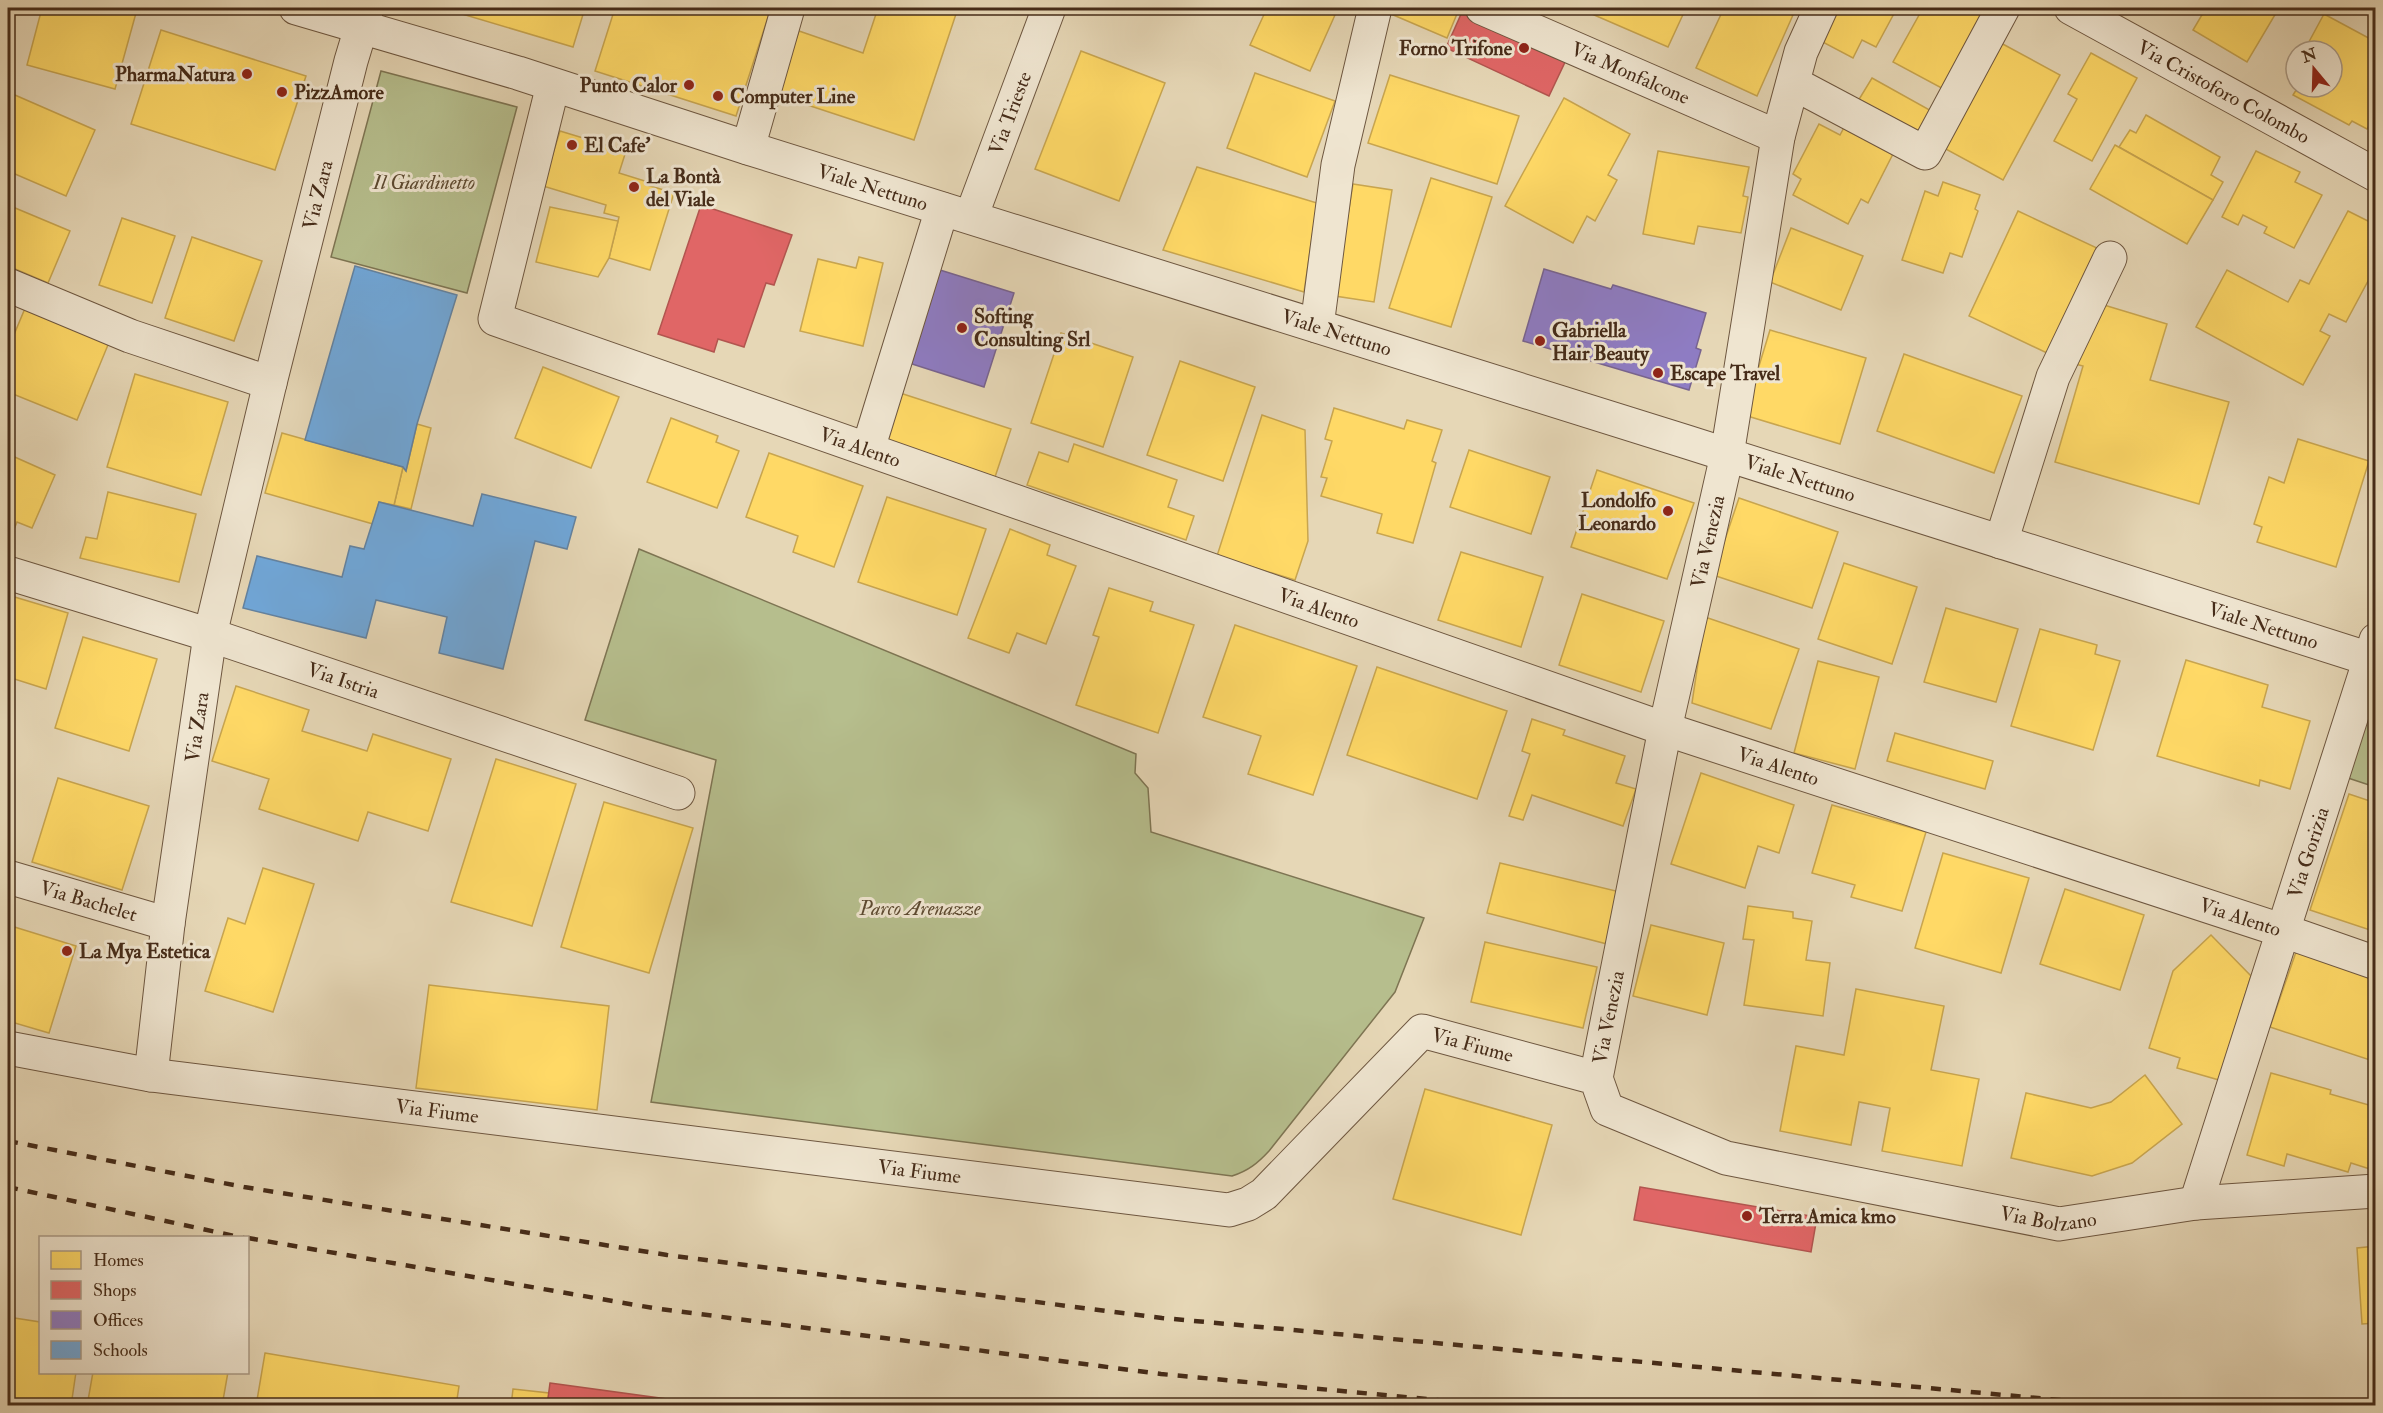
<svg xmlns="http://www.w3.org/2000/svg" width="2383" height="1413" font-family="'IM FELL Double Pica',serif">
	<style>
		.green { fill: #b6be8d; stroke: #7e7553; stroke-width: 1.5 }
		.homes { fill: #ffd966; stroke: #c8a54f; stroke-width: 1.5 }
		.shops { fill: #e06666; stroke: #b2554f; stroke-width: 1.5 }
		.offices { fill: #8e7cc3; stroke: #786490; stroke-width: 1.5 }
		.schools { fill: #6fa8dc; stroke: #6383a2; stroke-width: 1.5 }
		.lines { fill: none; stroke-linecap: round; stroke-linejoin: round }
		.minor-casing { stroke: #6e5740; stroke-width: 35 }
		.minor { stroke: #efe5d0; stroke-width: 33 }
		.rail { stroke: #462c19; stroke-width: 4.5; stroke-dasharray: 10 10; stroke-linecap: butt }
		.poi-dot { fill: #8f2418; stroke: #efe5d0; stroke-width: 2 }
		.labels { text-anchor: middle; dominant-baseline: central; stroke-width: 6; stroke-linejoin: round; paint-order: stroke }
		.poi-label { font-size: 20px; font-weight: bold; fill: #462c19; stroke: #efe5d0; text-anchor: start }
		.street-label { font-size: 20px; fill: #462c19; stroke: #efe5d0 }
		.park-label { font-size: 20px; font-style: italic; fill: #5c4930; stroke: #efe5d0 }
	</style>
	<rect width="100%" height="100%" fill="#e6d7b6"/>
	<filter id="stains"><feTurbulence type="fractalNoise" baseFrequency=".00333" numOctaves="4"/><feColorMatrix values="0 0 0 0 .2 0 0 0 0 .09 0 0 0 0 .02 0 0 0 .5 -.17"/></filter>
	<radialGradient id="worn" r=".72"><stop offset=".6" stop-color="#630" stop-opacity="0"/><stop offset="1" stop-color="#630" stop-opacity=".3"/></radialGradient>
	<g class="green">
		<path d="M381 71 517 107 467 293 331 257Z"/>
		<path d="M639 549 1136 754 1135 773 1148 788 1151 832 1424 918 1395 992 1269 1151C1258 1163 1248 1171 1232 1176L651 1102 716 760 585 720Z"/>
		<path d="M2375 675V787L2339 775Z"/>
	</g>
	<g class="homes">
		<path d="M42 8H114L136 13 115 89 27 65Z"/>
		<path d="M442 8H585L573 47Z"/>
		<path d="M615 8H759L770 11 736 116 595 71Z"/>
		<path d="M878 8H958L914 140 777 95 799 31 863 53Z"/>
		<path d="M1267 8H1318L1335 15 1310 71 1250 45Z"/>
		<path d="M1385 8H1456L1459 9 1447 38 1384 11Z"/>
		<path d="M1578 8H1686L1668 47Z"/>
		<path d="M1724 8H1775L1793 15 1757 96 1696 68Z"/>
		<path d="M1832 8H1897L1876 47 1862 40 1853 58 1815 38Z"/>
		<path d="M1923 8H1969L1990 19 1949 92 1893 62Z"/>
		<path d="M2206 8H2279L2247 62 2193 30Z"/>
		<path d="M2324 14 2376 42V113L2367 129 2352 121 2349 125 2293 95 2298 87H2332V51H2304Z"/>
		<path d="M161 30 306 76 275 170 131 124Z"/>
		<path d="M1999 42 2060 75 2003 180 1942 147Z"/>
		<path d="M1081 51 1165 83 1119 201 1035 169Z"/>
		<path d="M2091 53 2137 78 2092 161 2054 141 2077 99 2068 94Z"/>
		<path d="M1255 73 1335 101 1307 177 1227 148Z"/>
		<path d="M1390 75 1519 116 1497 184 1368 143Z"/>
		<path d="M1872 78 1935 113 1919 142 1855 106Z"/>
		<path d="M8 92 95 130 66 196 8 171Z"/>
		<path d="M1564 98 1630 134 1608 175 1617 180 1595 221 1587 216 1573 243 1505 206Z"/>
		<path d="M2146 115 2220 157 2211 175 2223 182 2213 200 2119 147 2130 130 2136 133Z"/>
		<path d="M1847 122 1896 148 1868 203 1861 199 1848 224 1793 195 1801 179 1793 174 1819 124 1840 135Z"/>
		<path d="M560 131 626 151 619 173 648 182 647 185 674 193 650 270 609 258 619 217 604 213 606 205 543 186Z"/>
		<path d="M2115 145 2213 200 2187 244 2090 189Z"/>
		<path d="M1658 151 1749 167 1743 196 1748 197 1741 233 1698 226 1694 244 1643 234Z"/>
		<path d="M2256 151 2300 172 2295 182 2322 195 2294 248 2264 233 2267 227 2243 215 2238 225 2222 217Z"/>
		<path d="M1197 167 1317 203 1304 292 1163 250Z"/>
		<path d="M1431 178 1492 197 1451 327 1389 308Z"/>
		<path d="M1943 182 1980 195 1975 209 1978 211 1962 257 1950 253 1943 273 1902 260 1925 191 1938 196Z"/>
		<path d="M1353 184 1392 190 1374 302 1335 296Z"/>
		<path d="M8 205 70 231 48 283 8 266Z"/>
		<path d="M550 207 618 221 609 258 598 277 536 262Z"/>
		<path d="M2018 211 2097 248 2047 353 1969 316Z"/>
		<path d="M2348 211 2376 225V266L2346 322 2329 314 2320 331 2330 336 2303 385 2196 327 2227 270 2288 302 2300 280 2309 284Z"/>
		<path d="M122 218 175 236 152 303 99 285Z"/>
		<path d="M1791 228 1863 256 1841 310 1770 282Z"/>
		<path d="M192 237 262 261 234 341 165 318Z"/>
		<path d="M859 257 883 263 863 346 800 331 818 259 856 268Z"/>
		<path d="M2094 302 2167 324 2150 380 2229 402 2199 504 2055 462 2083 366 2075 364Z"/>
		<path d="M26 306 110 340 77 420 8 392V349Z"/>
		<path d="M1770 330 1866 358 1840 444 1744 415Z"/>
		<path d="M1061 333 1133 357 1103 447 1031 423Z"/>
		<path d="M1904 354 2022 396 1994 473 1877 431Z"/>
		<path d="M1180 361 1255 387 1223 481 1147 455Z"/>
		<path d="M543 367 619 397 591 468 515 438Z"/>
		<path d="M135 374 228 402 201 495 107 467Z"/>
		<path d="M897 392 1011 429 995 477 881 441Z"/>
		<path d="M1334 408 1404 429 1407 420 1442 430 1432 461 1436 463 1413 543 1377 533 1382 514 1321 496 1327 478 1321 477 1332 441 1325 439Z"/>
		<path d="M1262 415 1305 430 1308 541 1295 580 1217 556Z"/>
		<path d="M671 418 718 436 716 442 739 451 717 508 647 482Z"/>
		<path d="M417 424 431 428 411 509 394 505 403 467 406 471Z"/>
		<path d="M282 433 403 467 394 505 379 502 373 524 265 493Z"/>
		<path d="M2298 439 2369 461 2336 567 2257 542 2262 527 2254 524 2269 477 2284 483Z"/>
		<path d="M1074 444 1177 480 1168 507 1194 516 1186 540 1027 485 1039 452 1068 462Z"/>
		<path d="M1469 450 1550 477 1531 534 1450 507Z"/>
		<path d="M769 453 863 486 834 567 793 552 798 536 746 517Z"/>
		<path d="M8 454 55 475 32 528 17 522 8 544Z"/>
		<path d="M1597 470 1694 503 1667 579 1571 547Z"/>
		<path d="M108 492 196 514 179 582 80 558 86 537 97 539Z"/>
		<path d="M887 497 986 529 957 615 858 582Z"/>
		<path d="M1739 498 1838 532 1812 608 1713 575Z"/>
		<path d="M1010 529 1050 545 1047 555 1076 566 1046 644 1017 633 1009 653 968 638Z"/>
		<path d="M1461 552 1543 577 1521 647 1438 620Z"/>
		<path d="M1844 563 1917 587 1892 664 1818 639Z"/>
		<path d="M1109 588 1153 602 1150 611 1194 625 1158 733 1076 705 1099 637 1093 635Z"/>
		<path d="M1582 594 1664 621 1641 692 1559 665Z"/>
		<path d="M8 595 68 613 46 689 8 677Z"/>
		<path d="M1946 608 2018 629 1996 702 1924 682Z"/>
		<path d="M1705 617 1799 649 1771 729 1692 703Z"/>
		<path d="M1235 625 1357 666 1313 795 1248 774 1261 736 1203 717Z"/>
		<path d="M2040 629 2097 645 2095 654 2120 661 2093 750 2011 726Z"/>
		<path d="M83 637 157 659 129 751 55 728Z"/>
		<path d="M2186 660 2268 685 2262 707 2310 721 2290 789 2260 780 2259 786 2157 756Z"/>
		<path d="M1818 661 1879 677 1855 769 1794 753Z"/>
		<path d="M1377 667 1507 711 1477 799 1347 755Z"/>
		<path d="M236 686 309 710 302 731 367 751 373 734 451 759 428 831 368 812 358 841 259 809 269 779 212 761Z"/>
		<path d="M1532 719 1565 730 1563 735 1625 756 1616 783 1636 789 1623 826 1532 795 1523 820 1509 816 1530 754 1522 751Z"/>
		<path d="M1895 733 1993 761 1985 789 1887 761Z"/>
		<path d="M496 759 576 784 532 926 451 902Z"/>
		<path d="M1701 773 1794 805 1779 853 1758 846 1745 888 1671 864Z"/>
		<path d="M58 778 149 806 122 890 32 862Z"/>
		<path d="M2349 794 2376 803V932L2310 910Z"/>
		<path d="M604 802 693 828 649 973 561 947Z"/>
		<path d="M1832 805 1926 832 1902 911 1851 897 1855 885 1812 873Z"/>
		<path d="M1943 853 2029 878 2001 973 1915 948Z"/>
		<path d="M1500 863 1620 892 1607 944 1487 913Z"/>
		<path d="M263 868 314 884 273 1012 205 991 228 918 245 924Z"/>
		<path d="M2065 889 2144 915 2120 990 2040 964Z"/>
		<path d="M1748 906 1793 912V918L1812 921 1806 960 1830 963 1823 1016 1744 1005 1754 940 1743 939Z"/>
		<path d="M8 925 76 946 49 1033 8 1021Z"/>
		<path d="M1651 925 1724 943 1707 1015 1633 996Z"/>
		<path d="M2211 935 2251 976 2219 1080 2177 1068 2180 1058 2149 1048 2173 971Z"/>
		<path d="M1485 942 1597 967 1583 1028 1471 1002Z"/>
		<path d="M2296 952 2376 979V1062L2270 1027Z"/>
		<path d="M429 985 609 1006 597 1110 416 1088Z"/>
		<path d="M1856 989 1944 1006 1931 1070 1979 1079 1962 1166 1882 1151 1890 1108 1859 1102 1851 1145 1780 1131 1796 1046 1844 1055Z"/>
		<path d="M2271 1073 2331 1090 2330 1094 2376 1107V1171L2351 1163 2348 1172 2287 1154 2284 1166 2247 1155Z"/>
		<path d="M2145 1075 2182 1124 2132 1163 2092 1176 2011 1158 2026 1093 2091 1108 2111 1102Z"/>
		<path d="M1425 1089 1552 1125 1521 1235 1393 1199Z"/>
		<path d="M2376 1246V1323L2362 1324 2357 1248Z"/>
		<path d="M8 1317 40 1322V1372H76L71 1406H8Z"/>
		<path d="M265 1353 459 1386 456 1406H256Z"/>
		<path d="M93 1372H228L222 1406H87Z"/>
		<path d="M513 1389 549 1393 547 1406H511Z"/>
	</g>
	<g class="shops">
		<path d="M1462 12 1566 60 1549 96 1446 48Z"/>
		<path d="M701 205 792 235 774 285 766 283 744 347 718 339 714 352 658 334Z"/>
		<path d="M1640 1187 1817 1217 1811 1252 1634 1220Z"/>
		<path d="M550 1383 674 1400 673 1406H547Z"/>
		<path d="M766 1400 809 1406H765Z"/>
	</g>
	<g class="offices">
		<path d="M1544 269 1611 289 1613 285 1706 313 1696 348 1701 350 1689 390 1523 341Z"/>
		<path d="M940 270 1014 293 984 387 909 363Z"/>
	</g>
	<g class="schools">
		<path d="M355 266 457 295 417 424 406 471 403 467 305 440Z"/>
		<path d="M482 494 576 517 567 549 535 541 503 669 439 653 447 617 376 600 366 638 243 608 257 556 342 577 350 546 364 549 379 502 473 526Z"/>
	</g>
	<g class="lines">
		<g class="minor-casing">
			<g id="minor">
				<path id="s1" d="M296 8 518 73 748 148 1687 442 2376 661"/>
				<path id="s2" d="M1482 8 1778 137"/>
				<path id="s3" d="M2071 8 2376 175"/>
				<path d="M1793 83 1925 153 2003 8"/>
				<path id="s4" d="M553 85 495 319 1665 729 2284 931 2376 963"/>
				<path d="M748 148 788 8"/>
				<path id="s5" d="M971 217 1049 8"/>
				<path d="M8 285 130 336 270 383"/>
				<path d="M1317 326 1338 165 1375 8"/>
				<path d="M868 449 942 209"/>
				<path d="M2001 542 2053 377 2110 258"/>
				<path id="s6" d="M8 573 210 635 678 793"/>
				<path id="s7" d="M8 877 168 924"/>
				<path id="s8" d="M8 1048 151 1075 1229 1210 1248 1204 1264 1194 1422 1031 1596 1078 1607 1109 1726 1158 2059 1224 2196 1203 2376 1191"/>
				<path id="s9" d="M151 1075 168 924 210 635 270 383 351 61 367 8"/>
				<path id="s10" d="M1596 1078 1665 729 1727 455 1778 137 1801 52 1821 8"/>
				<path id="s11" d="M2196 1203 2376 640"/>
			</g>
		</g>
		<use href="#minor" class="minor"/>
		<g class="rail">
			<path d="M8 1141 244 1187 667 1255 1162 1318 2125 1406"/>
			<path d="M8 1187 244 1238"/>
			<path d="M248 1238 653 1308 1161 1374 1501 1406"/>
		</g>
	</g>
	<g class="poi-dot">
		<circle cx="1524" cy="48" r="6"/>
		<circle cx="247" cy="74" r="6"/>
		<circle cx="689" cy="85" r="6"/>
		<circle cx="282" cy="92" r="6"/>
		<circle cx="718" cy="96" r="6"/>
		<circle cx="572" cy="145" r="6"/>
		<circle cx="634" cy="187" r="6"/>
		<circle cx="962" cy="328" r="6"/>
		<circle cx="1540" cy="341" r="6"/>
		<circle cx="1658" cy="373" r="6"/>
		<circle cx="1668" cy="511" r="6"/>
		<circle cx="67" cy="951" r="6"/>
		<circle cx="1747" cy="1216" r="6"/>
	</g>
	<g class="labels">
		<g class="poi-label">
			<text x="1512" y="48" text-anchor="end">Forno Trifone</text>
			<text x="235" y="74" text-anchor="end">PharmaNatura</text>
			<text x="677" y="85" text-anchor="end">Punto Calor</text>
			<text x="294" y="92">PizzAmore</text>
			<text x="730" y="96">Computer Line</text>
			<text x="584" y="145">El Cafe'</text>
			<text x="646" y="176">La Bontà<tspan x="646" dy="23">del Viale</tspan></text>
			<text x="974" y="316">Softing<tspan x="974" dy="23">Consulting Srl</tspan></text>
			<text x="1552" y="330">Gabriella<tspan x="1552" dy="23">Hair Beauty</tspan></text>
			<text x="1670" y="373">Escape Travel</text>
			<text x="1656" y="500" text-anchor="end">Londolfo<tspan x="1656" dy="23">Leonardo</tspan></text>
			<text x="79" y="951">La Mya Estetica</text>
			<text x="1759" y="1216">Terra Amica km0</text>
		</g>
		<g class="street-label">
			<text stroke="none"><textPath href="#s2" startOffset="162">Via Monfalcone</textPath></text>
			<text stroke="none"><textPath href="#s3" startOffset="174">Via Cristoforo Colombo</textPath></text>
			<text stroke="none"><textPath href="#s5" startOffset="111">Via Trieste</textPath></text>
			<text stroke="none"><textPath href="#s1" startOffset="604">Viale Nettuno</textPath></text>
			<text stroke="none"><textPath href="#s9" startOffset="897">Via Zara</textPath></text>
			<text stroke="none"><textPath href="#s1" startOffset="1090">Viale Nettuno</textPath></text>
			<text stroke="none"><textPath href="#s4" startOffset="628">Via Alento</textPath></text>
			<text stroke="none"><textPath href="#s1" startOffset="1576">Viale Nettuno</textPath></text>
			<text stroke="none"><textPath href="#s10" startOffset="548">Via Venezia</textPath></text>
			<text stroke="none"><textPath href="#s4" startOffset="1114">Via Alento</textPath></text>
			<text stroke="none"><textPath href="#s1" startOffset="2062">Viale Nettuno</textPath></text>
			<text stroke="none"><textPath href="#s6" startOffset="352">Via Istria</textPath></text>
			<text stroke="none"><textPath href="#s9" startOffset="351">Via Zara</textPath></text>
			<text stroke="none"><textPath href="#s4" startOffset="1600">Via Alento</textPath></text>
			<text stroke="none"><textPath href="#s11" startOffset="368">Via Gorizia</textPath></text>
			<text stroke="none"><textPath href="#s7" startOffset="84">Via Bachelet</textPath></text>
			<text stroke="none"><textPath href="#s4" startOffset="2086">Via Alento</textPath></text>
			<text stroke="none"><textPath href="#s10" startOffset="62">Via Venezia</textPath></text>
			<text stroke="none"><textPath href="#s8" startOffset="1550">Via Fiume</textPath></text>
			<text stroke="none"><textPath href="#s8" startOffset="434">Via Fiume</textPath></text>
			<text stroke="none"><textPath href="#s8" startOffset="920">Via Fiume</textPath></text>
			<text stroke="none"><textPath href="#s8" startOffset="2168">Via Bolzano</textPath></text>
		</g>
		<g class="park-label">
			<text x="424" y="182">Il Giardinetto</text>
			<text x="920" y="908">Parco Arenazze</text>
		</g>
	</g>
	<rect width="2383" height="1413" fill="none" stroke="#e6d7b6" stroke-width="30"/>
	<rect x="9" y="9" width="2365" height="1395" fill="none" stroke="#462c19" stroke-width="3"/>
	<rect x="15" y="15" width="2353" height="1383" fill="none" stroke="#462c19" stroke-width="1.5"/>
	<rect x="39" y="1236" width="210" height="138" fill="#efe5d0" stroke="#ab9b87" stroke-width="1.5"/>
	<rect x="51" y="1251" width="30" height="18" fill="#ffd966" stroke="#ab9b87" stroke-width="1.5"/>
	<text x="93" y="1266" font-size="18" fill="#462c19">Homes</text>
	<rect x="51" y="1281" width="30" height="18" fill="#e06666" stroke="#ab9b87" stroke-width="1.5"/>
	<text x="93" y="1296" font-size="18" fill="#462c19">Shops</text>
	<rect x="51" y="1311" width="30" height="18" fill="#8e7cc3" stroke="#ab9b87" stroke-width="1.5"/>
	<text x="93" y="1326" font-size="18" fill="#462c19">Offices</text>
	<rect x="51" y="1341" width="30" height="18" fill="#6fa8dc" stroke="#ab9b87" stroke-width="1.5"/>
	<text x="93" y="1356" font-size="18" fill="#462c19">Schools</text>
	<g transform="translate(2314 69) rotate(341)"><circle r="28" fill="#efe5d0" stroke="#ab9b87" stroke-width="1.5"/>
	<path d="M0-4.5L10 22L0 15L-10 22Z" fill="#8f2418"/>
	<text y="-9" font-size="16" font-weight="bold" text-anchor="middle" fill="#462c19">N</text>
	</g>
	<rect width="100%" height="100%" filter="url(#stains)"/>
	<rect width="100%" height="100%" fill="url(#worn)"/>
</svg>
